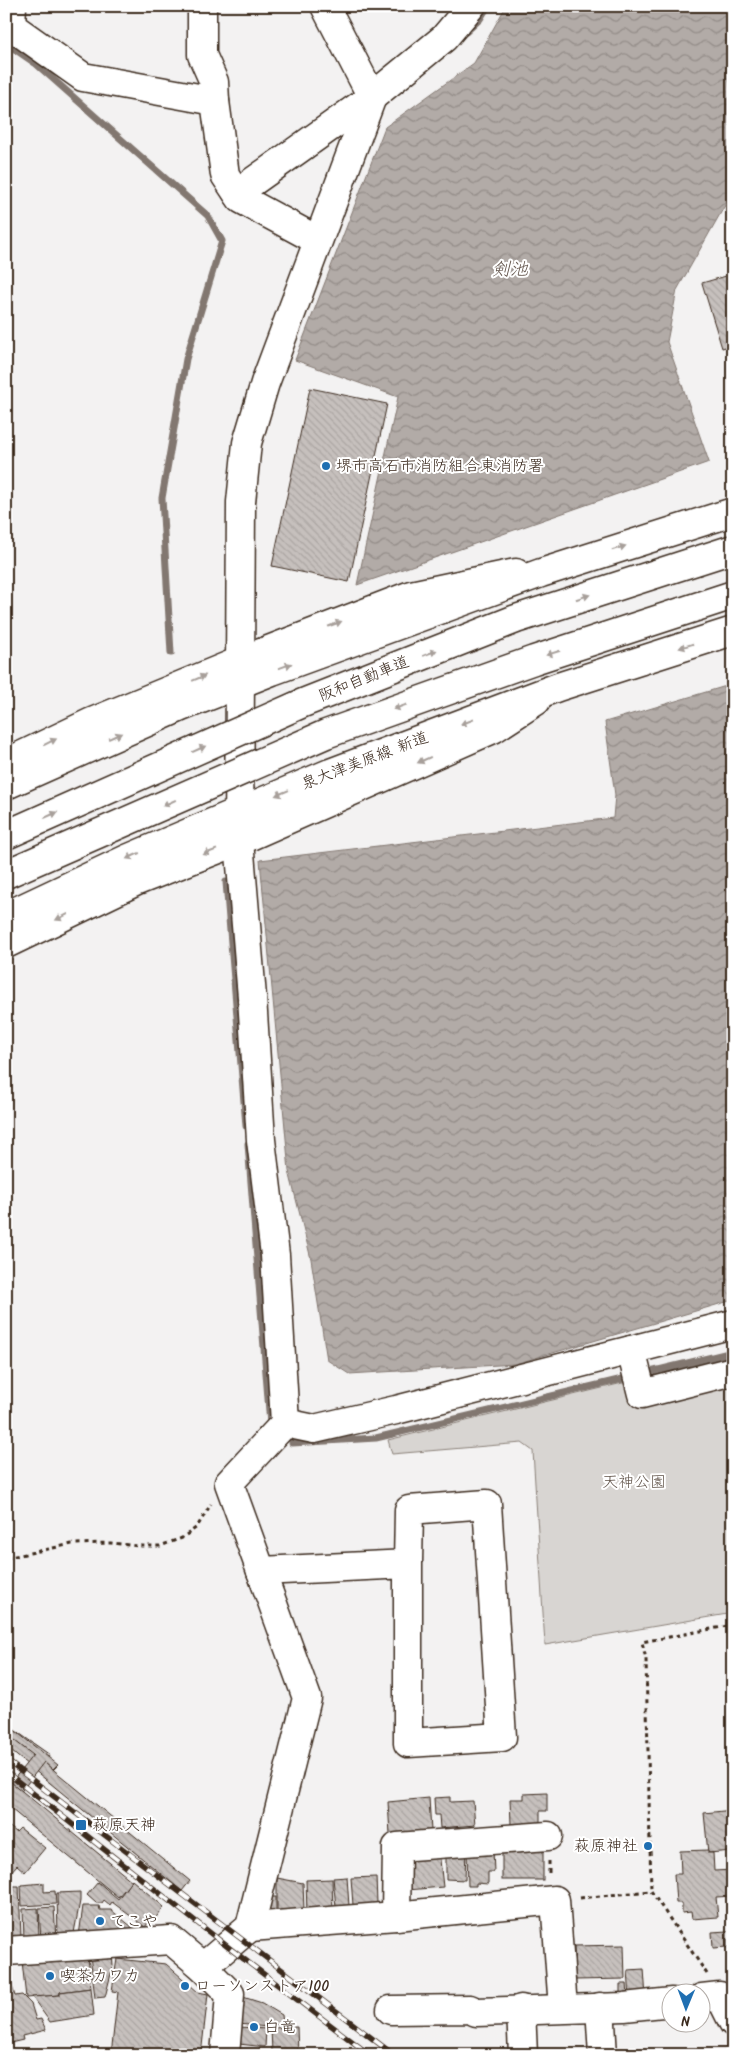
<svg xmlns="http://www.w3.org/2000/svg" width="739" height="2061" font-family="Kalam,'Klee One',sans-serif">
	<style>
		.green { fill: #d8d5d2; stroke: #8a8078 }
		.water { fill: url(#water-waves); stroke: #827770 }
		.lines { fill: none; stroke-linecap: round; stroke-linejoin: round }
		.stream { stroke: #827770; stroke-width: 7 }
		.building { fill: url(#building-back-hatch); stroke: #3b2a1e }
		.minor-casing { stroke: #3b2a1e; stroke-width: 31 }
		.major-casing { stroke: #3b2a1e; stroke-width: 31 }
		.path { stroke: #3b2a1e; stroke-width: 3; stroke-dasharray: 4 4; stroke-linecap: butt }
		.minor { stroke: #fff; stroke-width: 28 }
		.major { stroke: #fff; stroke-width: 28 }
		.rail-casing { stroke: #3b2a1e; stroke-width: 5.5 }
		.rail { stroke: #fff; stroke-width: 4; stroke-dasharray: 11; stroke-linecap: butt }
		.highway-bridge-casing { stroke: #3b2a1e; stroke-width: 31; stroke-linecap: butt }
		.highway-bridge { stroke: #fff; stroke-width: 28 }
		.oneway { fill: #a79f9a }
		.poi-dot { fill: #1f6fb2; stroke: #fff; stroke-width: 2 }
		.labels { text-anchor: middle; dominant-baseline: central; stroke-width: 4; stroke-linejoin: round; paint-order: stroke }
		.poi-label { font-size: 16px; fill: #3b2a1e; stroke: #fff; text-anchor: start }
		.street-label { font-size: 16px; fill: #3b2a1e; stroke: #fff }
		.park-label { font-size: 16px; fill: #62554b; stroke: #fff }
		.water-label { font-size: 18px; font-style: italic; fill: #65574e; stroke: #fff }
	</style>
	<defs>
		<pattern id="water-waves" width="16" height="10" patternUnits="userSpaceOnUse" patternTransform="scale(1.25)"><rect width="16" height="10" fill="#b2aba7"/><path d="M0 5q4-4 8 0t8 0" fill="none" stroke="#928b87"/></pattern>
		<pattern id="building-back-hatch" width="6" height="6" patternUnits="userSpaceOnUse" patternTransform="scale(1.25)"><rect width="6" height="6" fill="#c6c0bd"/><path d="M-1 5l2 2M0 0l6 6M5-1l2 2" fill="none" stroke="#aba5a2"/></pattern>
	</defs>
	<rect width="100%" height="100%" fill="#f3f2f2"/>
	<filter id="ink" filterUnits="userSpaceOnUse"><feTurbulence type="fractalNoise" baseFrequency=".02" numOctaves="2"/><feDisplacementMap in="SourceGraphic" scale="10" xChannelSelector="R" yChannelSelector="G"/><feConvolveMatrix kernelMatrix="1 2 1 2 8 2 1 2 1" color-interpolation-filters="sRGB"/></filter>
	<g filter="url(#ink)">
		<path class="green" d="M733 1354V1613L545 1645 533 1451 522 1443 392 1454 388 1440 639 1379Z"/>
		<g class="water">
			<path d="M506 6H733L728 89V200L677 290 667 342 709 462 357 585 398 397 295 360 385 127 474 63Z"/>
			<path d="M733 684V1300L515 1364 349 1374 327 1360 311 1259 289 1171 260 860 613 818 615 795 605 722Z"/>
		</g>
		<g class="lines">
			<g class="stream">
				<path d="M466 32 480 19 488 6"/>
				<path d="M6 43 35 63 208 216 222 241 186 359 162 498 171 653"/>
				<path d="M226 882 246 1126"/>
				<path d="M248 1144 270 1424"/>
				<path d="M642 1374 733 1352"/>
				<path d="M292 1443 376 1438 631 1377"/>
			</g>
		</g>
		<g class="building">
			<path d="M733 274V345L722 348 702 283Z"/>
			<path d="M310 388 387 404 349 582 272 566Z"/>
			<path d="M6 1724 50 1755 44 1762 190 1881 182 1891 6 1747Z"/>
			<path d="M9 1726 58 1765 53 1770 44 1762 16 1798 43 1820 36 1828 6 1805V1789L33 1755 6 1734V1730Z"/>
			<path d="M6 1778 132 1881 118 1897 6 1805Z"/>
			<path d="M547 1793V1811H540V1823L511 1824 510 1799H524V1794Z"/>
			<path d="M450 1797V1802L473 1801 475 1825 440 1828 439 1815H435L434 1798Z"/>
			<path d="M429 1798 431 1831 390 1834 388 1802Z"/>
			<path d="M733 1810V1851L708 1853 704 1813Z"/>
			<path d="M6 1824 16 1832 20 1828 45 1848 25 1872 17 1865 8 1875 6 1873Z"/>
			<rect x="502" y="1845" width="41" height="35"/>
			<path d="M466 1848 465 1880 446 1879V1856Z"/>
			<path d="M493 1850 494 1872H488V1884L476 1883V1886H468L467 1851Z"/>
			<path d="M708 1850V1853H713L714 1871 733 1870V1896L716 1897 718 1917 692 1919 691 1912 682 1913V1903H676L674 1874H681L680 1851Z"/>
			<path d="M439 1851 443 1887 407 1890 404 1861 413 1860 412 1853Z"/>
			<path d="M347 1877 349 1906 336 1907 333 1878Z"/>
			<path d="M376 1877 377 1903 353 1905 351 1878Z"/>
			<path d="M277 1878 303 1883 304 1910 277 1912Z"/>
			<path d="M332 1879 333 1913 307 1914 306 1880Z"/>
			<path d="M132 1880 164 1907 150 1925 148 1923 145 1927 112 1902 110 1905 104 1900 102 1903H96L87 1895 98 1882 118 1899Z"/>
			<path d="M44 1883V1892L55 1891 56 1904 22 1906 21 1885Z"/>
			<path d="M6 1886H19L21 1937H6Z"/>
			<path d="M80 1892V1901L73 1938H58L57 1893Z"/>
			<rect x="264" y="1897" width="12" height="19"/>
			<path d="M83 1906H99L100 1910H111L132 1927V1933L79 1936Z"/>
			<path d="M54 1907 56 1940 41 1941 39 1908Z"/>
			<path d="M38 1908 39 1940H24L23 1909Z"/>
			<path d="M727 1931V1947L713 1948 712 1932Z"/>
			<path d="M624 1945 625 1979 575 1980 574 1946Z"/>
			<path d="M112 1953 113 1966 105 1997 95 1998 90 1955Z"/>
			<path d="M88 1955 91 1988 60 1992V1995L26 1998 22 1961Z"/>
			<path d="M117 1959 166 1964 198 1992 208 1994 201 2055H111L118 1992 112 1991Z"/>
			<path d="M6 1967 15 1996 22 1995 31 2004 36 2020 41 2019 46 2030 22 2036 23 2040 6 2044Z"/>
			<path d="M644 1969 646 1998 630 1999 628 1970Z"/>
			<path d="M620 1984H627L628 1997H620Z"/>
			<path d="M91 1988 94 2015 50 2022 32 1997 60 1995V1992Z"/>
			<path d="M243 1997 262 2003 282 2015 283 2025 269 2024 267 2027 239 2024Z"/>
			<path d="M240 2027 266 2029 265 2047 239 2044Z"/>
			<path d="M297 2027 298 2055H277V2052H272L271 2028Z"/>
			<path d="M238 2049 266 2052V2055H237Z"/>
		</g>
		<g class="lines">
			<g class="minor-casing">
				<g id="minor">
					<path d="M12 6 11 26 83 77 215 101 225 175 241 199 317 240"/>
					<path d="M202 6V55L214 82 215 101"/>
					<path d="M237 193 372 97 444 38 471 6"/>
					<path d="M6 763 92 722 240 661 411 595 516 573"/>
					<path d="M6 944 137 881 239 841 493 729 536 701"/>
					<path d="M631 1350 642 1394 733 1371"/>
					<path d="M285 1423 314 1429 396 1410 733 1324"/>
					<path d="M261 1571 408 1564 409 1510 487 1504 502 1737 408 1743V1564"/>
					<path d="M396 1916 397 1847 548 1836"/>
					<path d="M250 1927 396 1916 555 1900 563 2008"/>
					<path d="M6 1951 171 1940 203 1967 230 1994 225 2055"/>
					<path d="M203 1967 250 1927 307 1698 229 1483 285 1423 275 1255 261 1140 252 997 239 841 241 502 247 443 265 383 372 97 325 6"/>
					<path d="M702 1998 720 1996 733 2022"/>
					<path d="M600 2007 603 2055"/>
					<path d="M521 2009 523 2055"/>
					<path d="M391 2010 470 2009 476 2012 624 2007 672 2002"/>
				</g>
			</g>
			<g class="major-casing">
				<g id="major">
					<path d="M6 785 181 707 272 671 541 573 733 512"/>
					<path d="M6 916 127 859 330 773 558 687 733 631"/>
				</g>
			</g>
			<g class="path">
				<path d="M6 1558 72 1544 111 1543 138 1546H160L182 1538 197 1527 211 1504"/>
				<path d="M549 1861V1877"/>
				<path d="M580 1898 651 1891"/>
				<path d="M707 1974 651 1891 646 1659 642 1642 733 1625"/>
			</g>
			<use href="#minor" class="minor"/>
			<use href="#major" class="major"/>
			<g class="rail-casing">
				<g id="rail">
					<path d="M6 1760 394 2055"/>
					<path d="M6 1772 228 1947 370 2055"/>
				</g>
			</g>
			<use href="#rail" class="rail"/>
			<g class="highway-bridge-casing">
				<g id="highway-bridge">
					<path d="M6 835 303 703 516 619 733 549"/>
					<path d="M6 874 326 734 534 660 733 595"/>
				</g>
			</g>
			<use href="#highway-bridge" class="highway-bridge"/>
		</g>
		<defs><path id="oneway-solid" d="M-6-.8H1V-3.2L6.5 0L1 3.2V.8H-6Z" transform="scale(1.25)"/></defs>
		<g class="oneway">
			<use href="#oneway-solid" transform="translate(619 548) rotate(-18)"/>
			<use href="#oneway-solid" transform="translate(583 597) rotate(-18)"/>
			<use href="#oneway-solid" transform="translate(335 624) rotate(-21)"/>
			<use href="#oneway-solid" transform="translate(686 646) rotate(162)"/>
			<use href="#oneway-solid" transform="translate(430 653) rotate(-22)"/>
			<use href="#oneway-solid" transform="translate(553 653) rotate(162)"/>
			<use href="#oneway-solid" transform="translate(285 666) rotate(-20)"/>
			<use href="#oneway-solid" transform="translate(199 678) rotate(-23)"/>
			<use href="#oneway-solid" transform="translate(400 707) rotate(160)"/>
			<use href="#oneway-solid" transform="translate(467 722) rotate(159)"/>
			<use href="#oneway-solid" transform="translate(115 736) rotate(-24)"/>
			<use href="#oneway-solid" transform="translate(50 742) rotate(-26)"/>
			<use href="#oneway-solid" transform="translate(199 749) rotate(-24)"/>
			<use href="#oneway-solid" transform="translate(424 760) rotate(156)"/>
			<use href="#oneway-solid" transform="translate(282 793) rotate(158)"/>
			<use href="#oneway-solid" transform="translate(169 803) rotate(156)"/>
			<use href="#oneway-solid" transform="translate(51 815) rotate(-24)"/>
			<use href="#oneway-solid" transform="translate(210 852) rotate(159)"/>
			<use href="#oneway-solid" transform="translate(133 856) rotate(156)"/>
			<use href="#oneway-solid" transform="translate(62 917) rotate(154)"/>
		</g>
	</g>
	<g class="poi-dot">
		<circle cx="326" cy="466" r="5"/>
		<rect x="75" y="1819" width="12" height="12" rx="2.5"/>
		<circle cx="648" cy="1846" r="5"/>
		<circle cx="100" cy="1921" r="5"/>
		<circle cx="50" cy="1976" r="5"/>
		<circle cx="185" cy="1986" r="5"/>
		<circle cx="254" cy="2027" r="5"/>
	</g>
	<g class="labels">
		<g class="poi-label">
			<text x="336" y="466">堺市高石市消防組合東消防署</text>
			<text x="92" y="1825">萩原天神</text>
			<text x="638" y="1846" text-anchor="end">萩原神社</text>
			<text x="110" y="1921">てこや</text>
			<text x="60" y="1976">喫茶カワカ</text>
			<text x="195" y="1986">ローソンストア100</text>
			<text x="264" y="2027">白竜</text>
		</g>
		<g class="street-label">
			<text transform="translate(364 679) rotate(-22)">阪和自動車道</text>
			<text transform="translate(365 761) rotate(-21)">泉大津美原線 新道</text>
		</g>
		<g class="park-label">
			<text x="634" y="1482">天神公園</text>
		</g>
		<g class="water-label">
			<text x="510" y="270">剣池</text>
		</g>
	</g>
	<rect width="739" height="2061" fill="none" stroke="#fff" stroke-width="25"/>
	<rect x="12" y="12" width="714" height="2036" fill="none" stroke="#3b2a1e" stroke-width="2" filter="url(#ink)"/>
	<g transform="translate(686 2008) rotate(181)"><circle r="24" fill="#ffffff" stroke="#b1aaa5"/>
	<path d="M0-4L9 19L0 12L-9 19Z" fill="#1f6fb2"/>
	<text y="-8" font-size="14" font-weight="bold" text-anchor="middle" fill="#3b2a1e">N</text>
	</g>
</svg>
